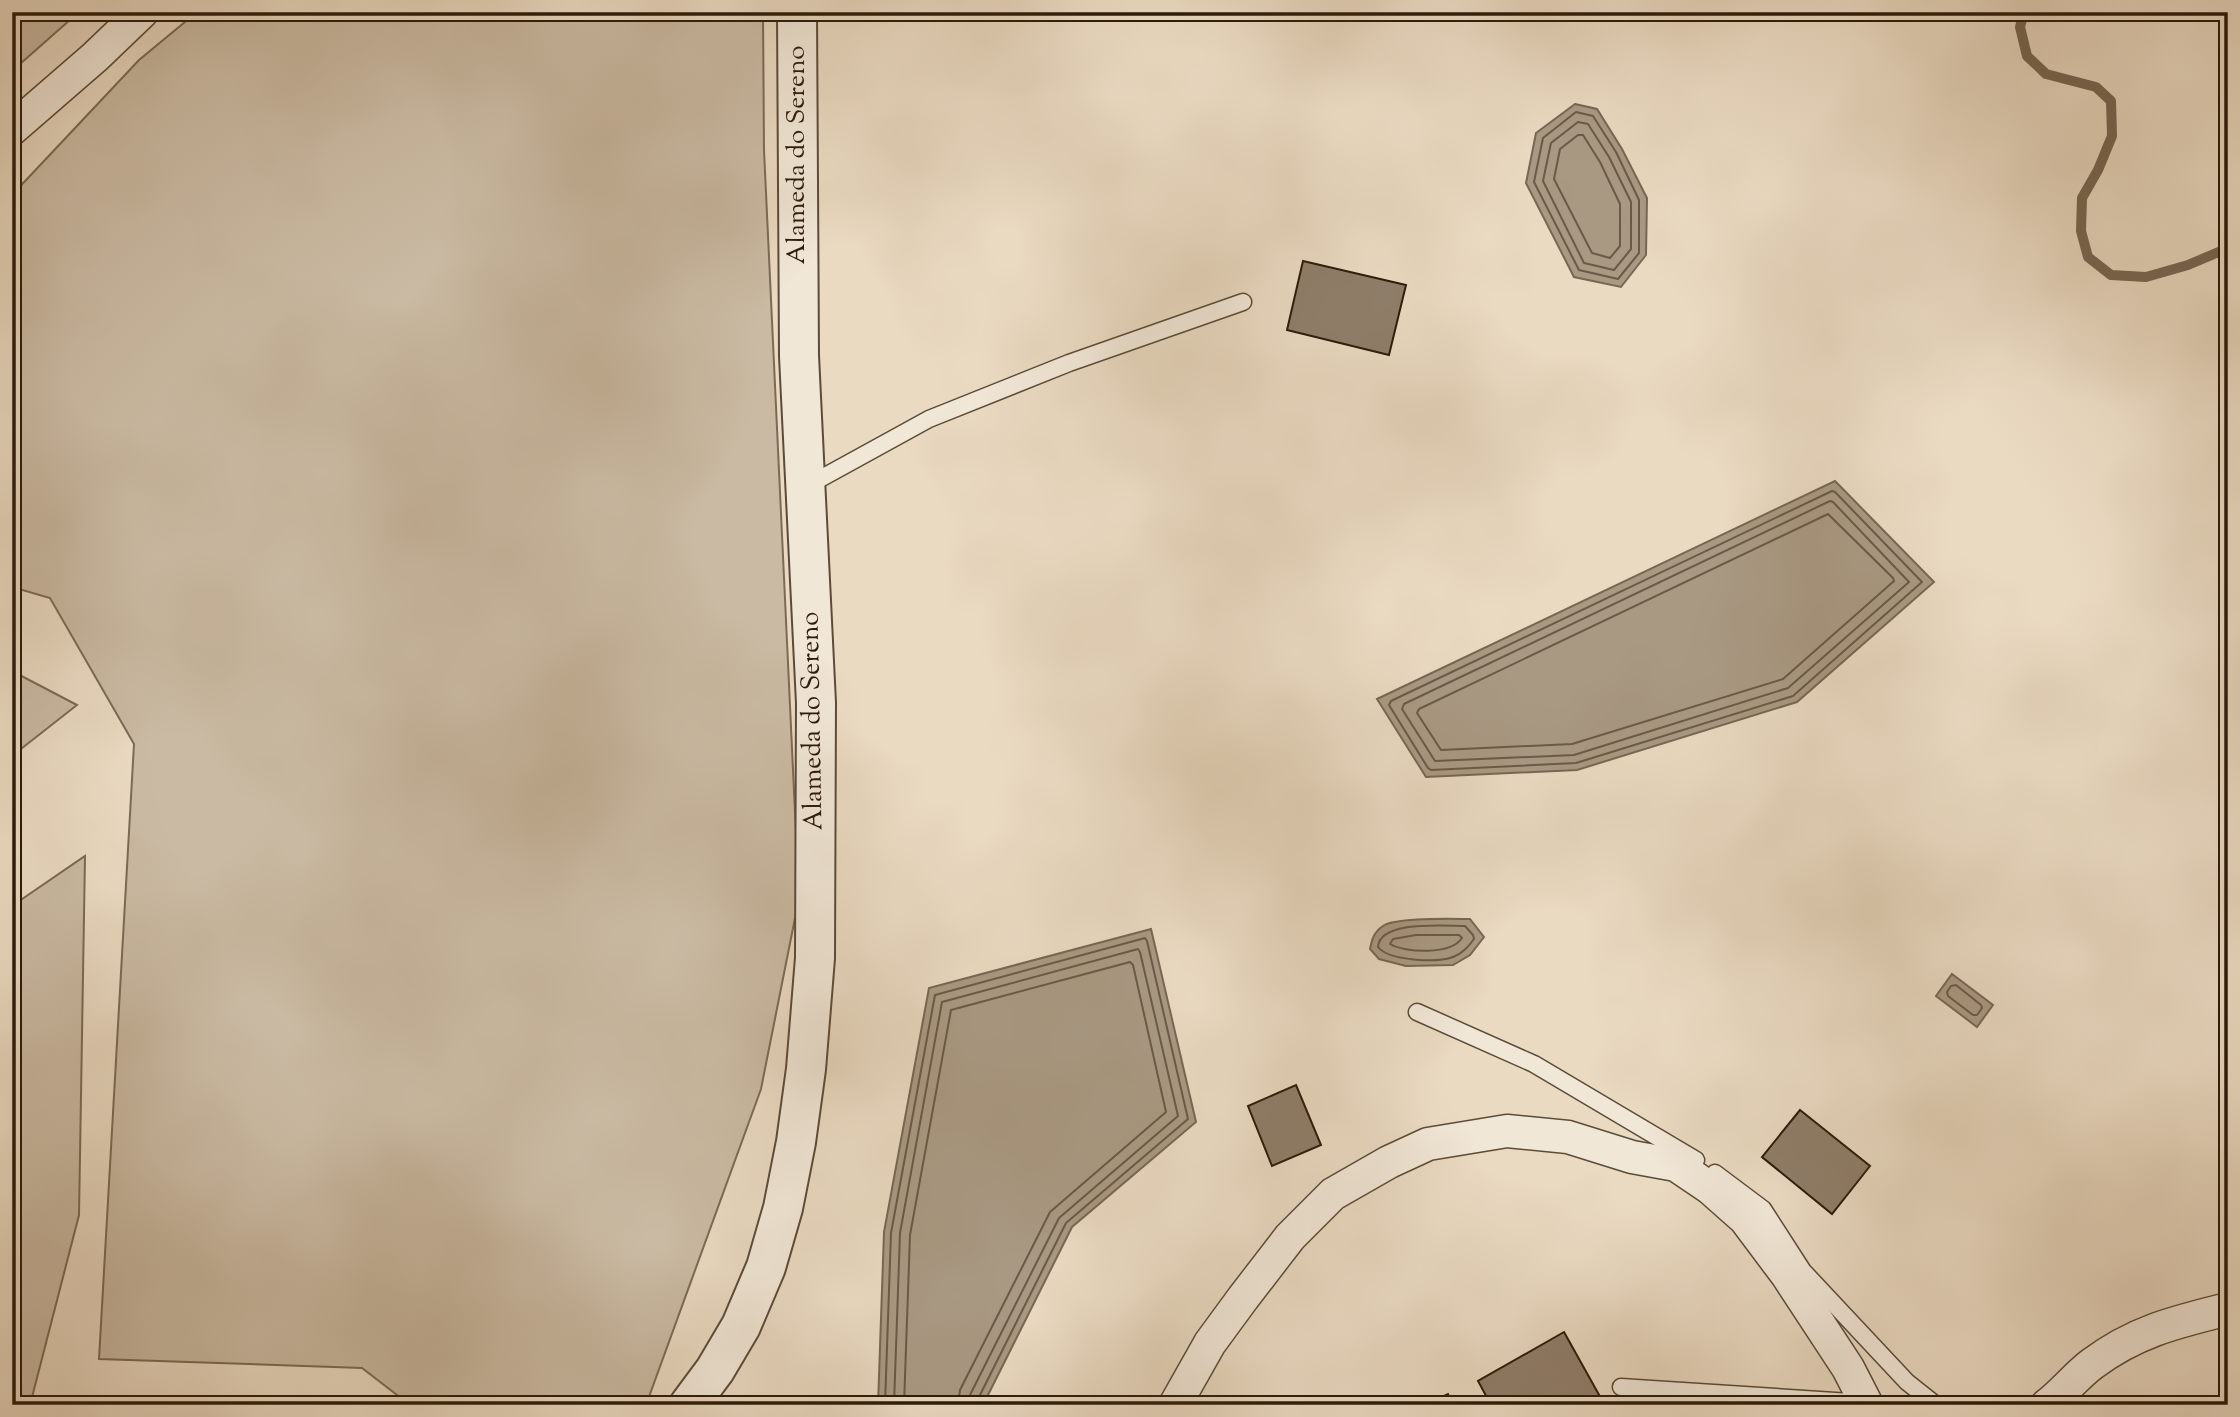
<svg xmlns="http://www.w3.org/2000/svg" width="2240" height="1417" font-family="'Sorts Mill Goudy',serif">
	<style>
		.green { fill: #cabaa3; stroke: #7b6a56; stroke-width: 2 }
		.water { fill: #a99983; stroke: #776753; stroke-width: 2 }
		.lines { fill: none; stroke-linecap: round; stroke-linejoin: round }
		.shore { stroke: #6a5a46; stroke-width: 2 }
		.stream { stroke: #776753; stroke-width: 10 }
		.building { fill: #8f7e6a; stroke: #2c1b0a; stroke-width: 2 }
		.service-casing { stroke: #5c4b38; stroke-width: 19 }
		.minor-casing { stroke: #5c4b38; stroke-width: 35 }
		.tertiary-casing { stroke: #5c4b38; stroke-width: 42 }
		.service { stroke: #f1e7d7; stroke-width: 16 }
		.minor { stroke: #f1e7d7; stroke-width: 32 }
		.tertiary { stroke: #f1e7d7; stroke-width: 38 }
		.labels { text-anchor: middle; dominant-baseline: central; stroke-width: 5; stroke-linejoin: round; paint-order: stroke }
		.street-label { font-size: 26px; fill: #2c1b0a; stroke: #f1e7d7 }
	</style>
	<rect width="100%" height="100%" fill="#eadac2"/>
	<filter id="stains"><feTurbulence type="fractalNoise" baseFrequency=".00286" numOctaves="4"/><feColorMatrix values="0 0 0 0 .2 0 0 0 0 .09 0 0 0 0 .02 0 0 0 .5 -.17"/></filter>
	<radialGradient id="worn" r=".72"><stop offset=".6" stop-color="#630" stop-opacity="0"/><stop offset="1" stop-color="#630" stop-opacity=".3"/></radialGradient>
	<g class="green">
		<path d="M12 12H79L12 71Z"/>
		<path d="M197 12H763L764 150 799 898 761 1089 646 1405H410L362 1368 99 1359 134 744 50 598 12 587V195L139 60Z"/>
		<path d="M12 671 77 705 12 756Z"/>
		<path d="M85 856 79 1215 30 1405H12V906Z"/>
	</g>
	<g class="water">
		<path d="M1575 104 1597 109 1622 149 1647 198 1646 255 1621 287 1574 277 1526 183 1536 133Z"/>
		<path d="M1835 481 1934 582 1797 702 1577 770 1426 777 1377 699Z"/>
		<path d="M1470 919 1484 937 1470 955 1453 965 1406 966 1379 959 1370 949C1372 939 1374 932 1383 926 1395 917 1452 919 1470 919Z"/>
		<path d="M1151 929 1196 1122 1072 1227 984 1403 964 1405H878L884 1232 929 988Z"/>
		<path d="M1952 974 1993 1005 1977 1027 1936 996Z"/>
	</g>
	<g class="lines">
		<g class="shore">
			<path d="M1576 112 1593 116 1616 152 1639 200V253L1618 279 1579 270 1534 182 1543 138Z"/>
			<path d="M1578 122 1588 124 1609 157 1631 202V249L1614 270 1584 263 1543 181 1551 143Z"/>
			<path d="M1578 135H1583L1600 162 1620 204V246L1610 258 1592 253 1554 179 1560 149Z"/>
			<path d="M1832 491 1835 492 1922 582 1793 696 1576 763 1431 770 1428 768 1389 705 1391 701Z"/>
			<path d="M1830 501 1833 502 1909 582 1788 688 1574 755 1435 761 1402 709 1404 704Z"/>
			<path d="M1828 514 1893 578 1894 581 1783 679 1572 744 1441 750 1417 713 1419 709Z"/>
			<path d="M1465 926 1473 935 1474 939C1468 947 1463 953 1453 957 1437 963 1389 961 1378 947 1380 920 1444 926 1465 926Z"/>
			<path d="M1416 935H1459L1462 938C1451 955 1405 953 1390 944L1393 939Z"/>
			<path d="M1956 985 1981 1005 1982 1008 1977 1015H1973L1948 996 1947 992 1951 986Z"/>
			<path d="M885 1405 891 1233 935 995 1145 938 1147 941 1188 1119 1066 1223 978 1399 977 1405"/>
			<path d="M894 1405 900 1233 942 1002 1138 949 1140 952 1178 1116 1059 1218 970 1395 968 1405"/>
			<path d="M904 1405 910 1235 951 1010 1130 962 1133 965 1166 1112 1050 1212 960 1390 958 1405"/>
		</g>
		<path class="stream" d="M2024 12 2020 27 2027 56 2046 74 2096 87 2111 101 2112 136 2098 170 2082 198 2081 231 2088 257 2111 275 2146 277 2188 265 2228 248"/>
	</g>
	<g class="building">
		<path d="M1303 261 1406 285 1389 355 1287 330Z"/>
		<path d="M1296 1085 1321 1145 1272 1166 1248 1106Z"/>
		<path d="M1800 1110 1870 1166 1832 1214 1762 1157Z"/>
		<path d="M1564 1332 1603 1402 1599 1405H1491L1478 1381Z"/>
		<path d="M1448 1394 1452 1405H1424Z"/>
	</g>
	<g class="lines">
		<g class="service-casing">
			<g id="service">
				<path d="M807 486 929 419 1069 363 1243 302"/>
				<path d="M1417 1012 1534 1064 1696 1160"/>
				<path d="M1715 1173 1763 1209 1803 1271 1907 1382 1936 1405"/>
				<path d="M1621 1387 1866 1403"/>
			</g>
		</g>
		<g class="minor-casing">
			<g id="minor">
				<path d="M12 129 95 57 142 12"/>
				<path d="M1175 1405 1210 1343 1243 1298 1290 1237 1333 1194 1389 1162 1428 1144 1507 1131 1568 1137 1632 1157 1676 1165 1710 1188 1745 1219 1787 1275 1848 1368 1867 1405"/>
				<path d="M2047 1405C2063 1393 2076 1376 2092 1364 2136 1331 2176 1322 2228 1309"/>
			</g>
		</g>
		<g class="tertiary-casing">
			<path id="tertiary" d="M689 1405 715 1370 741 1326 766 1267 783 1208 796 1142 806 1069 815 958 816 703 799 356 797 12"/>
		</g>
		<use href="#service" class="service"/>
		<use href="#minor" class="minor"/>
		<use href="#tertiary" class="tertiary"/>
	</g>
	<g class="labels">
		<g class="street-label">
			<text transform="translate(797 155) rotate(-90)">Alameda do Sereno</text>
			<text transform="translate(813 721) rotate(-91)">Alameda do Sereno</text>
		</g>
	</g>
	<rect width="2240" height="1417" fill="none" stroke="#eadac2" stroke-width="42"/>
	<rect x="14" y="14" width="2212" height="1389" fill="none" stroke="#2c1b0a" stroke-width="3.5"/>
	<rect x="21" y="21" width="2198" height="1375" fill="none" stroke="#2c1b0a" stroke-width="2"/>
	<rect width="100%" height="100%" filter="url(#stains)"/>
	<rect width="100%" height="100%" fill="url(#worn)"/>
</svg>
